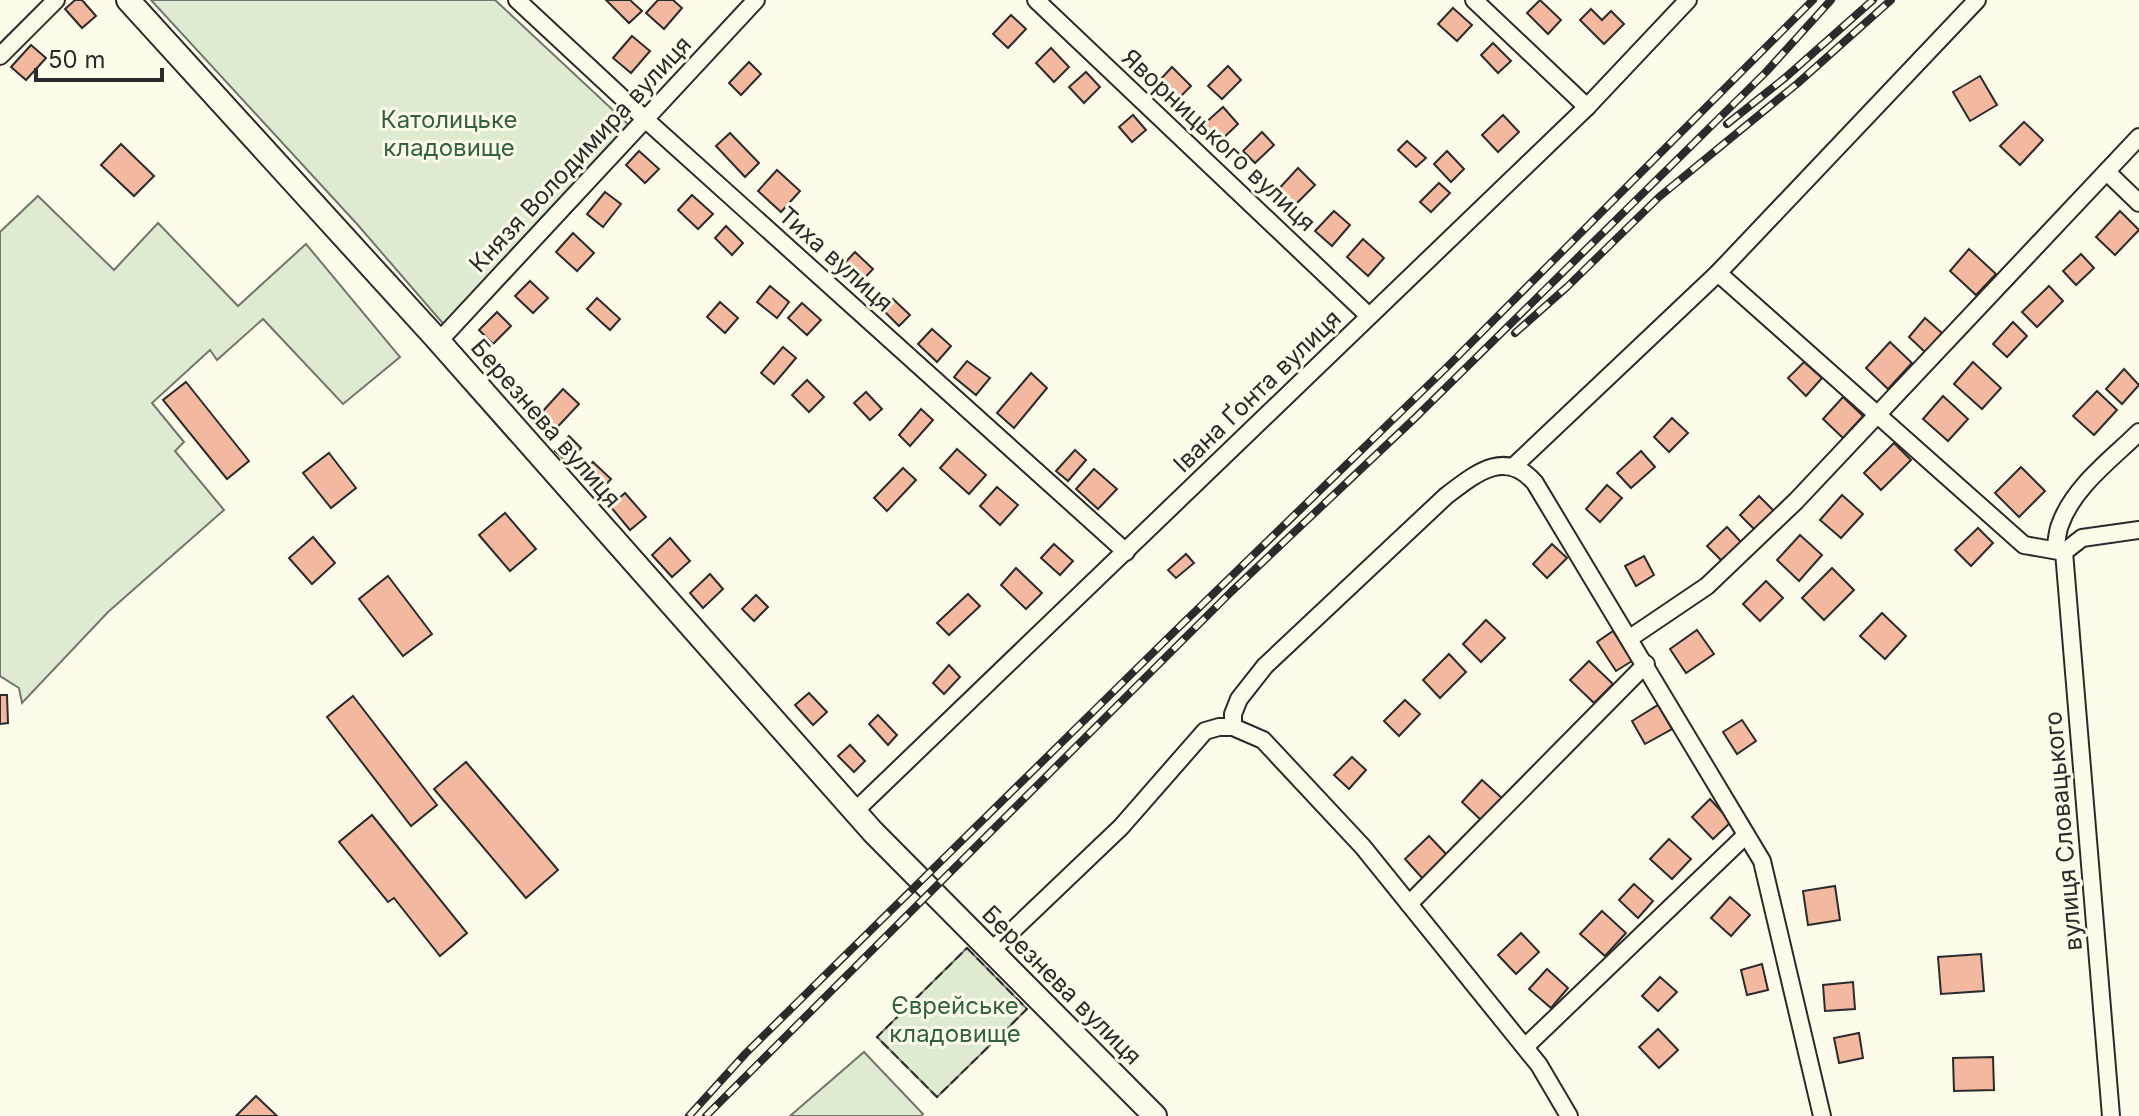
<svg xmlns="http://www.w3.org/2000/svg" width="2139" height="1116" font-family="Inter,sans-serif">
	<style>
		.green { fill: #deebd1; stroke: #74746e; stroke-width: 2 }
		.building { fill: #f2b8a0; stroke: #2b2b2b; stroke-width: 2 }
		.lines { fill: none; stroke-linecap: round; stroke-linejoin: round }
		.minor-casing { stroke: #2b2b2b; stroke-width: 20 }
		.secondary-casing { stroke: #2b2b2b; stroke-width: 26 }
		.minor { stroke: #fdfbea; stroke-width: 16 }
		.secondary { stroke: #fdfbea; stroke-width: 22 }
		.rail-casing { stroke: #2b2b2b; stroke-width: 8 }
		.rail { stroke: #fdfbea; stroke-width: 5; stroke-dasharray: 15; stroke-linecap: butt }
		.fence { stroke: #2b2b2b; stroke-width: 2; stroke-dasharray: 10 4; stroke-linecap: butt }
		.labels { text-anchor: middle; dominant-baseline: central; stroke-width: 6; stroke-linejoin: round; paint-order: stroke }
		.park-label { font-size: 24px; fill: #34623c; stroke: #fdfbea }
		.street-label { font-size: 24px; fill: #2b2b2b; stroke: #fdfbea }
	</style>
	<rect width="100%" height="100%" fill="#fdfbea"/>
	<g class="green">
		<path d="M151 0H495L629 125 446 327 357 224Z"/>
		<path d="M38 196 114 270 158 223 238 306 306 244 400 357 343 404 263 319 217 360 210 350 152 403 184 442 175 451 224 510 108 612 22 703 19 688 0 676V232Z"/>
		<path d="M967 948 1027 1009 937 1097 877 1037Z"/>
		<path d="M864 1052 923 1114 921 1116H790Z"/>
	</g>
	<g class="building">
		<path d="M75 0H82L96 16 82 28 65 9Z"/>
		<path d="M606 0H630L642 11 629 23Z"/>
		<path d="M658 0H673L682 8 664 29 646 13Z"/>
		<path d="M1540 0 1561 20 1548 34 1527 13Z"/>
		<path d="M1453 8 1472 25 1457 41 1438 24Z"/>
		<path d="M1591 9 1602 20 1611 11 1624 24 1604 44 1580 20Z"/>
		<path d="M1011 15 1026 29 1008 48 993 34Z"/>
		<path d="M632 36 650 51 631 73 613 58Z"/>
		<path d="M1493 43 1511 61 1498 73 1481 55Z"/>
		<path d="M31 45 46 58 26 80 11 67Z"/>
		<path d="M1051 48 1069 67 1054 82 1036 63Z"/>
		<path d="M749 62 761 74 741 95 729 83Z"/>
		<path d="M1228 66 1241 80 1222 99 1208 86Z"/>
		<path d="M1172 67 1191 86 1176 101 1158 82Z"/>
		<path d="M1086 72 1100 87 1084 103 1069 87Z"/>
		<path d="M1980 76 1997 105 1970 121 1953 92Z"/>
		<path d="M1223 107 1238 124 1219 142 1203 125Z"/>
		<path d="M1133 115 1146 130 1132 142 1119 127Z"/>
		<path d="M1503 115 1519 132 1498 152 1482 135Z"/>
		<path d="M2024 122 2043 140 2020 165 2000 146Z"/>
		<path d="M1262 132 1274 145 1255 163 1243 151Z"/>
		<path d="M730 133 759 163 745 177 716 146Z"/>
		<path d="M1407 141 1426 158 1416 167 1398 150Z"/>
		<path d="M121 144 154 176 134 196 101 165Z"/>
		<path d="M639 151 659 169 645 183 626 165Z"/>
		<path d="M1447 151 1464 169 1451 182 1434 164Z"/>
		<path d="M1298 168 1315 185 1291 209 1275 193Z"/>
		<path d="M777 170 800 191 781 212 758 191Z"/>
		<path d="M1439 183 1450 193 1431 212 1420 202Z"/>
		<path d="M605 192 621 204 603 227 587 214Z"/>
		<path d="M692 195 713 214 698 229 678 210Z"/>
		<path d="M1334 211 1350 225 1332 246 1315 231Z"/>
		<path d="M2120 211 2139 230 2115 255 2096 237Z"/>
		<path d="M726 226 743 243 732 255 715 238Z"/>
		<path d="M573 233 594 253 577 271 556 252Z"/>
		<path d="M1363 239 1384 258 1368 276 1347 257Z"/>
		<path d="M1969 249 1996 274 1976 295 1950 271Z"/>
		<path d="M855 252 873 269 858 285 840 268Z"/>
		<path d="M2081 254 2094 268 2076 285 2063 271Z"/>
		<path d="M530 281 548 298 533 313 515 296Z"/>
		<path d="M770 286 789 302 777 318 757 302Z"/>
		<path d="M2049 286 2063 301 2037 327 2022 312Z"/>
		<path d="M597 298 620 319 610 330 587 309Z"/>
		<path d="M893 299 910 315 899 326 883 310Z"/>
		<path d="M720 302 738 318 725 333 707 317Z"/>
		<path d="M802 303 821 320 807 335 788 318Z"/>
		<path d="M497 312 511 326 493 344 479 330Z"/>
		<path d="M1925 318 1942 333 1925 352 1909 337Z"/>
		<path d="M2013 322 2027 336 2007 357 1993 344Z"/>
		<path d="M932 329 951 346 937 362 918 344Z"/>
		<path d="M1890 342 1912 363 1888 389 1866 368Z"/>
		<path d="M783 347 796 358 774 384 761 373Z"/>
		<path d="M967 361 990 378 976 395 954 377Z"/>
		<path d="M1804 362 1822 378 1806 396 1788 378Z"/>
		<path d="M1973 362 2001 388 1982 409 1954 384Z"/>
		<path d="M2124 369 2139 385 2122 404 2106 389Z"/>
		<path d="M1031 373 1047 388 1014 428 997 413Z"/>
		<path d="M807 380 824 397 809 412 792 395Z"/>
		<path d="M186 382 249 461 227 479 163 400Z"/>
		<path d="M563 389 579 404 549 436 533 422Z"/>
		<path d="M2097 391 2117 410 2094 435 2073 416Z"/>
		<path d="M866 392 882 409 870 420 854 403Z"/>
		<path d="M1943 396 1968 419 1948 441 1923 419Z"/>
		<path d="M1843 397 1863 416 1843 438 1823 419Z"/>
		<path d="M921 409 933 420 910 446 899 435Z"/>
		<path d="M1672 418 1688 433 1669 452 1654 437Z"/>
		<path d="M569 436 581 448 568 463 555 451Z"/>
		<path d="M1894 443 1911 460 1881 490 1864 473Z"/>
		<path d="M957 449 986 475 969 494 940 468Z"/>
		<path d="M1075 450 1086 460 1068 481 1056 471Z"/>
		<path d="M1641 451 1655 467 1631 488 1617 473Z"/>
		<path d="M329 453 356 488 331 508 303 473Z"/>
		<path d="M593 462 611 479 600 491 581 475Z"/>
		<path d="M2021 467 2045 491 2019 517 1995 493Z"/>
		<path d="M903 468 916 480 887 511 874 498Z"/>
		<path d="M1094 469 1117 489 1098 509 1076 489Z"/>
		<path d="M1607 485 1622 498 1600 522 1586 509Z"/>
		<path d="M997 487 1018 505 1000 525 980 506Z"/>
		<path d="M625 493 646 517 630 530 610 506Z"/>
		<path d="M1842 495 1863 514 1841 538 1820 520Z"/>
		<path d="M1759 496 1774 511 1755 530 1740 515Z"/>
		<path d="M505 513 536 549 510 571 479 535Z"/>
		<path d="M1727 527 1742 543 1722 561 1707 546Z"/>
		<path d="M1978 528 1993 543 1971 566 1955 550Z"/>
		<path d="M1800 535 1822 555 1799 581 1777 560Z"/>
		<path d="M313 537 335 563 312 584 289 558Z"/>
		<path d="M670 538 690 561 672 577 652 555Z"/>
		<path d="M1054 544 1073 561 1060 575 1041 558Z"/>
		<path d="M1552 544 1567 558 1547 578 1533 564Z"/>
		<path d="M1186 554 1194 563 1176 578 1168 570Z"/>
		<path d="M1644 556 1654 575 1636 586 1625 566Z"/>
		<path d="M1016 568 1042 593 1026 609 1001 585Z"/>
		<path d="M1832 568 1854 590 1824 620 1802 598Z"/>
		<path d="M710 574 723 589 703 608 690 593Z"/>
		<path d="M388 576 432 634 403 656 359 599Z"/>
		<path d="M1766 581 1783 598 1760 621 1743 604Z"/>
		<path d="M968 594 980 606 949 635 937 623Z"/>
		<path d="M756 595 768 607 754 621 742 609Z"/>
		<path d="M1882 613 1906 636 1885 659 1860 636Z"/>
		<path d="M1486 620 1505 638 1481 662 1463 644Z"/>
		<path d="M1697 630 1714 654 1686 673 1670 649Z"/>
		<path d="M1613 631 1632 661 1616 671 1597 642Z"/>
		<path d="M1449 654 1466 672 1440 698 1423 680Z"/>
		<path d="M1589 661 1613 684 1594 703 1570 680Z"/>
		<path d="M949 665 960 677 944 694 933 683Z"/>
		<path d="M809 693 827 712 813 725 795 705Z"/>
		<path d="M0 695H7L8 723 0 724Z"/>
		<path d="M353 696 437 805 411 826 327 717Z"/>
		<path d="M1405 700 1420 714 1399 736 1384 721Z"/>
		<path d="M1658 705 1672 729 1645 744 1632 721Z"/>
		<path d="M878 715 897 735 888 745 869 724Z"/>
		<path d="M1742 720 1756 741 1737 754 1723 732Z"/>
		<path d="M850 745 865 761 854 772 838 756Z"/>
		<path d="M1352 757 1366 770 1349 789 1334 775Z"/>
		<path d="M466 762 558 870 526 898 434 789Z"/>
		<path d="M1482 780 1503 799 1482 821 1462 802Z"/>
		<path d="M1710 799 1731 822 1713 839 1692 817Z"/>
		<path d="M372 815 467 933 440 956 394 898 388 902 339 842Z"/>
		<path d="M1429 836 1449 857 1424 880 1405 859Z"/>
		<path d="M1669 839 1691 859 1672 879 1650 859Z"/>
		<path d="M1634 884 1653 901 1638 918 1619 900Z"/>
		<path d="M1835 886 1840 920 1808 925 1803 891Z"/>
		<path d="M1730 897 1750 915 1731 936 1711 918Z"/>
		<path d="M1602 911 1626 933 1605 956 1580 934Z"/>
		<path d="M1521 933 1539 952 1516 974 1498 955Z"/>
		<path d="M1981 954 1984 991 1941 994 1938 957Z"/>
		<path d="M1762 964 1768 990 1747 995 1741 970Z"/>
		<path d="M1547 969 1568 988 1551 1008 1529 989Z"/>
		<path d="M1660 977 1677 992 1658 1011 1642 996Z"/>
		<path d="M1853 982 1855 1009 1825 1011 1823 985Z"/>
		<path d="M1658 1029 1678 1050 1659 1068 1639 1047Z"/>
		<path d="M1859 1033 1863 1058 1839 1063 1834 1038Z"/>
		<path d="M1993 1057 1994 1090 1954 1091 1953 1058Z"/>
		<path d="M256 1096 277 1116H236Z"/>
	</g>
	<g class="lines">
		<g class="minor-casing">
			<g id="minor">
				<path d="M517 0 645 119 1126 552"/>
				<path d="M1036 0 1369 316"/>
				<path d="M1474 0 1587 107"/>
				<path d="M0 56 56 0"/>
				<path d="M2107 172 2139 203"/>
				<path d="M1718 273 2024 545 2064 552 2111 1116"/>
				<path d="M439 341 756 0"/>
				<path d="M1514 466 1718 273 1977 0"/>
				<path d="M2055 550C2057 542 2057 532 2060 525 2073 487 2112 459 2139 432"/>
				<path d="M2064 552 2082 538 2139 530"/>
				<path d="M1630 638 1707 586 1796 501 2139 137"/>
				<path d="M1233 727V714L1239 699 1265 666 1446 496C1475 474 1505 448 1535 483L1762 861 1822 1116"/>
				<path d="M855 811 1587 107 1688 0"/>
				<path d="M1409 904 1646 664"/>
				<path d="M991 951 1121 827 1205 731 1219 727H1233L1263 740 1363 847 1539 1065 1569 1116"/>
				<path d="M1525 1047 1746 835"/>
			</g>
		</g>
		<g class="secondary-casing">
			<path id="secondary" d="M128 0 435 337 873 832 1155 1116"/>
		</g>
		<use href="#minor" class="minor"/>
		<use href="#secondary" class="secondary"/>
		<g class="rail-casing">
			<g id="rail">
				<path d="M1727 124 1786 77 1873 0"/>
				<path d="M1515 333 1567 287 1659 197 1798 83 1891 0"/>
				<path d="M689 1116 746 1053 1175 631 1446 368 1813 0"/>
				<path d="M706 1116 1231 592 1415 418 1766 72 1831 0"/>
			</g>
		</g>
		<use href="#rail" class="rail"/>
		<path class="fence" d="M967 948 1027 1009 937 1097 877 1037Z"/>
	</g>
	<g class="labels">
		<g class="park-label">
			<text x="449" y="119">Католицьке<tspan x="449" dy="28">кладовище</tspan></text>
			<text x="955" y="1005">Єврейське<tspan x="955" dy="28">кладовище</tspan></text>
		</g>
		<g class="street-label">
			<text transform="translate(1219 140) rotate(43)">Яворницького вулиця</text>
			<text transform="translate(580 154) rotate(-47)">Князя Володимира вулиця</text>
			<text transform="translate(836 259) rotate(42)">Тиха вулиця</text>
			<text transform="translate(1257 391) rotate(-44)">Івана Ґонта вулиця</text>
			<text transform="translate(546 423) rotate(49)">Березнева вулиця</text>
			<text transform="translate(2063 831) rotate(-95)">вулиця Словацького</text>
			<text transform="translate(1062 985) rotate(45)">Березнева вулиця</text>
		</g>
	</g>
	<path d="M36 68v12h126v-12" fill="none" stroke="#2b2b2b" stroke-width="4"/>
	<text x="48" y="68" font-size="24" fill="#2b2b2b" stroke="#fdfbea" stroke-width="6" paint-order="stroke">50 m</text>
</svg>
